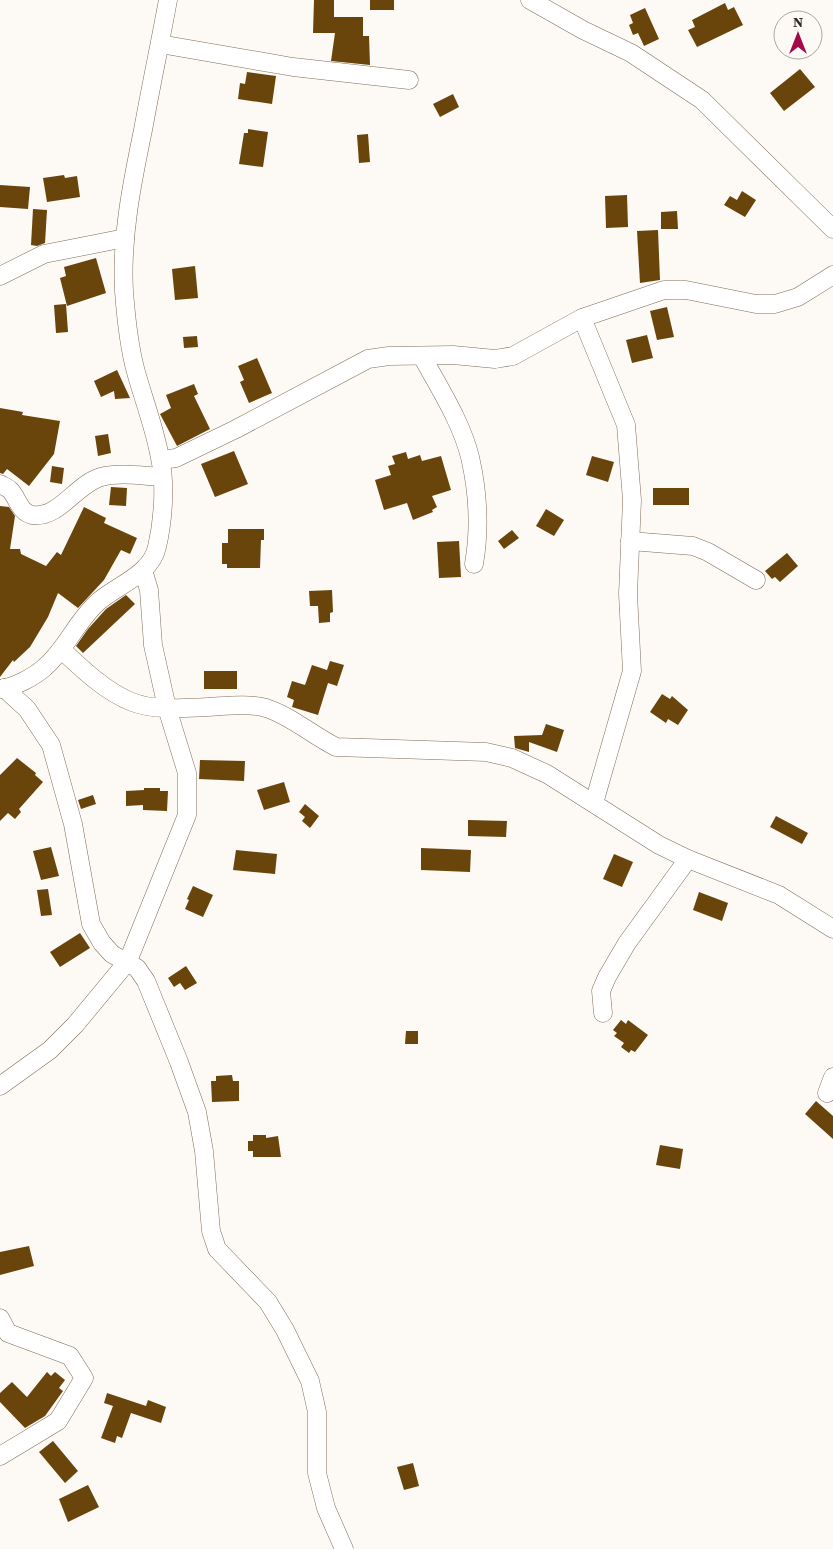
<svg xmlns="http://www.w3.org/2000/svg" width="833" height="1549" font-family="'Source Serif 4',serif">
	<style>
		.building { fill: #69450c }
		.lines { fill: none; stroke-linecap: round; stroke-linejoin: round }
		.minor-casing { stroke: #7e6d5a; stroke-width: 19 }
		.minor { stroke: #fff; stroke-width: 18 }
	</style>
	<rect width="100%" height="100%" fill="#fdf9f5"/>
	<g class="building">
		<path d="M314 0H334V17H363V36H369L370 65 331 61 335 33H313Z"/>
		<rect x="370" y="0" width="24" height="10"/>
		<path d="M725 3 728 10 734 7 743 25 697 47 688 30 695 27 692 20Z"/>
		<path d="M645 8 659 39 644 46 638 33 633 35 629 25 633 23 630 15Z"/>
		<path d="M800 69 815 87 784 111 770 93Z"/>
		<path d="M247 72 276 76 272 104 238 99 240 83 245 84Z"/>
		<path d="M453 94 459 107 440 117 433 104Z"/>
		<path d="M248 129 268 132 263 167 239 164 244 133H248Z"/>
		<path d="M368 134 370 162 359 163 357 135Z"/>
		<path d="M64 175 65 178 77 176 80 197 47 202 43 178Z"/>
		<path d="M0 185 30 187 28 209 0 207Z"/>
		<path d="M742 191 756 200 745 217 724 205 730 196 737 200Z"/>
		<path d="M627 195 628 227 606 228 605 196Z"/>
		<path d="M33 209 47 210 45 243 37 246 31 245Z"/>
		<path d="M677 211 678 229H661V212Z"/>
		<path d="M658 230 660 280 640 283 637 231Z"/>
		<path d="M96 258 106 293 67 306 60 278 66 276 64 267Z"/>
		<path d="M195 266 198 298 175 300 172 269Z"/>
		<path d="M66 304 68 332 56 333 54 305Z"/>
		<path d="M667 307 674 337 657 340 650 311Z"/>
		<path d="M647 335 653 358 632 363 626 340Z"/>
		<path d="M197 336 198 347 184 348 183 337Z"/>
		<path d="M257 358 272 393 249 403 240 382 244 380 238 366Z"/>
		<path d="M117 370 130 398 115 399 114 391 101 397 94 381Z"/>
		<path d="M194 384 198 394 194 396 210 429 177 446 160 414 171 408 166 395Z"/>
		<path d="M0 408 23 412 22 415 60 421 54 454 29 486 7 469 3 474 0 473Z"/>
		<path d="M108 434 111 453 98 456 95 436Z"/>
		<path d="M234 451 248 484 215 497 201 464Z"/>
		<path d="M406 452 408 459 420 455 422 461 441 456 451 490 432 496 437 507 432 510 433 512 413 520 407 503 384 510 375 480 391 475 388 466 395 464 392 456Z"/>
		<path d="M592 456 614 462 608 482 586 475Z"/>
		<path d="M52 466 64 468 62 484 50 482Z"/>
		<path d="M111 487 127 488 126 506 109 505Z"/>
		<rect x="653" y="488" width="36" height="17"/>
		<path d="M0 506 9 507 15 516 10 549H20L21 554 46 566 57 552 61 555 84 507 106 518 104 523 137 538 130 554 121 550 104 580 78 608 58 593 48 617 30 647 14 662 13 660 0 677Z"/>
		<path d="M546 509 564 520 554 536 536 526Z"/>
		<path d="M228 529H264V540H261L260 568H227V564H222V543H228Z"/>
		<path d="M512 530 519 538 504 549 498 541Z"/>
		<path d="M459 541 461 577 439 578 437 542Z"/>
		<path d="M787 553 798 566 780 582 775 577 772 579 765 571Z"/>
		<path d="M332 590 333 612 330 613V622L319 623 318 606H310L309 591Z"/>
		<path d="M126 595 135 604 83 653 76 646 88 629 106 609Z"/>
		<path d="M330 661 344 665 337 686 328 683 318 715 292 707 294 700 287 697 292 681 305 685 312 665 327 670Z"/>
		<rect x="204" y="671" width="33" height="18"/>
		<path d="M662 694 670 699 672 696 688 710 678 725 668 719 666 723 650 712Z"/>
		<path d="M546 724 564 730 557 752 529 742V752L515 748 514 736 542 735Z"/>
		<path d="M17 758 36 773 35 775 43 782 19 809 21 812 15 819 8 813 0 821V775Z"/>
		<path d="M200 760 245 761 244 781 199 779Z"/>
		<path d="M284 782 290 802 264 810 257 790Z"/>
		<path d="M144 788H160V791H168L167 811 143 810V805L126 806V791L144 790Z"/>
		<path d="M93 795 96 804 81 809 78 800Z"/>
		<path d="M305 804 319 816 310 828 302 821 305 817 299 812Z"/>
		<path d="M776 816 808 833 802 844 770 827Z"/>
		<path d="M468 820 507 821 506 837 468 836Z"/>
		<path d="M51 847 59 876 41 880 33 851Z"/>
		<path d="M421 848 471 850 470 872 421 870Z"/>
		<path d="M236 850 277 854 275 874 233 870Z"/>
		<path d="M614 854 633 862 622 887 603 879Z"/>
		<path d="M193 886 213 895 203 917 185 909 189 900 187 899Z"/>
		<path d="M48 889 52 915 41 916 37 890Z"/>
		<path d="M699 892 728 903 722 921 693 910Z"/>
		<path d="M80 933 90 948 60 967 50 952Z"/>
		<path d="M186 966 197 983 185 990 180 983 174 987 168 978Z"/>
		<path d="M621 1020 626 1024 628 1020 648 1035 635 1052 631 1050 629 1053 621 1047 624 1043 614 1036 617 1033 613 1030Z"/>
		<path d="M406 1031H418V1044H405Z"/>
		<path d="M232 1075 233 1081H239V1101L212 1102 211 1081H216V1076Z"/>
		<path d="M816 1101 833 1116V1139L805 1114Z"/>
		<path d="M253 1135H266V1138L278 1136 281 1157H253V1151H248V1141H253Z"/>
		<path d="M660 1145 683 1149 680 1169 656 1165Z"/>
		<path d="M29 1246 34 1266 0 1275V1252Z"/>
		<path d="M47 1372 51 1376 55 1372 65 1380 59 1388 63 1391 45 1416 25 1428 0 1402V1393L12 1382 27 1397Z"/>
		<path d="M107 1393 146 1406 148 1400 166 1407 161 1423 131 1413 122 1438 117 1436 115 1443 101 1438 113 1406 104 1403Z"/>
		<path d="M53 1441 78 1471 65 1483 39 1452Z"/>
		<path d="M413 1463 419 1486 404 1490 397 1467Z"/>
		<path d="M88 1485 99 1507 68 1522 59 1499Z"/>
	</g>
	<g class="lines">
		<g class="minor-casing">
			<g id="minor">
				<path d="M530 0 583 30 631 53 702 100 833 229"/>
				<path d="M160 44 293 67 409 80"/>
				<path d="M0 276 44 254 125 238"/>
				<path d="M582 318 626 425 632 500 628 594 632 671 594 803"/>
				<path d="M422 356C439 388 461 421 470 457 478 492 480 529 474 564"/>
				<path d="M161 460 176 458 236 429 368 359 389 356 453 355 495 359 513 356 582 318 664 290H686L756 304H775L798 297 833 275"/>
				<path d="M0 484C3 486 7 487 10 490 18 498 19 512 32 515 59 519 76 484 101 477 119 472 143 476 162 477"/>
				<path d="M630 541 693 546 708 552 756 580"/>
				<path d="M62 650C81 668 106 692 132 702 155 711 184 708 208 707 226 706 248 703 266 708 291 716 312 735 336 747L486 752 512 758 547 774 659 845 688 859 779 895 833 929"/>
				<path d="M4 688 27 709 51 745 73 824 91 924 102 943 112 954 137 968 146 981 179 1062 197 1112 204 1151 211 1231 217 1249 268 1302 285 1330 310 1381 317 1412V1473L326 1508 344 1549"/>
				<path d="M0 689C15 687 34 677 45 667 67 648 77 620 99 601 118 585 151 574 157 547 163 521 166 485 160 458 155 429 144 401 136 372 129 347 126 318 124 291 121 237 132 183 143 130 151 86 160 43 168 0"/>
				<path d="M603 1013 601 991 607 977 627 943 688 859"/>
				<path d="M0 1086 50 1050 75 1025 128 961 187 815V773L167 708 153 645 149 590 143 570"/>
				<path d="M827 1093 833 1077"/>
				<path d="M0 1318 8 1333 70 1356 84 1378 58 1421 0 1456"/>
			</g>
		</g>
		<use href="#minor" class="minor"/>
	</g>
	<g transform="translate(798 35)"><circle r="24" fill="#fdf9f5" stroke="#aba6a0"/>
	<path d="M0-4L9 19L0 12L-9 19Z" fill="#a20a49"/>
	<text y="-8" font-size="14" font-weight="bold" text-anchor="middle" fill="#2f2920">N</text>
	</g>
</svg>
